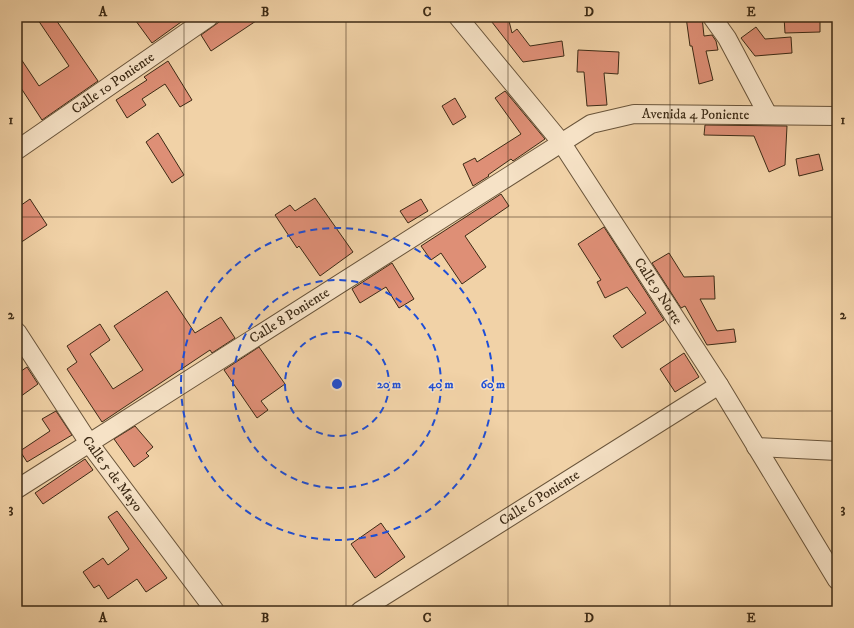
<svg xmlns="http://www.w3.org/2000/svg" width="854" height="628" font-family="'IM FELL DW Pica',serif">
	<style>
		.building { fill: #de8f76; stroke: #3c2a15 }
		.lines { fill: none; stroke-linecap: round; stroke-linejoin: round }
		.minor-casing { stroke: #69543a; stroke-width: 20 }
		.minor { stroke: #f6e2c6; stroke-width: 18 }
		.grid { fill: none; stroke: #3c2a15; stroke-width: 1; stroke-opacity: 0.55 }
		.ring { fill: none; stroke: #1d4ed8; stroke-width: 2; stroke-dasharray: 7 5 }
		.labels { text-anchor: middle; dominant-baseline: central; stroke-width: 3; stroke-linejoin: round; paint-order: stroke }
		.street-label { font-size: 14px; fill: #3c2a15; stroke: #f6e2c6 }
		.centre { fill: #1d4ed8; stroke: #f6e2c6; stroke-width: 2 }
		.ring-label { font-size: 12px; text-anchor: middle; font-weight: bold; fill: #1d4ed8; stroke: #f6e2c6; stroke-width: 3; stroke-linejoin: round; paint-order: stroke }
		.neatline { fill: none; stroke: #3c2a15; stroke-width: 1.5 }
		.grid-label { font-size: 13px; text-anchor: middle; font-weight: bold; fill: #3c2a15 }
	</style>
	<rect width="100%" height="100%" fill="#f1d2a7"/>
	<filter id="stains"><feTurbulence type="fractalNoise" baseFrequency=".005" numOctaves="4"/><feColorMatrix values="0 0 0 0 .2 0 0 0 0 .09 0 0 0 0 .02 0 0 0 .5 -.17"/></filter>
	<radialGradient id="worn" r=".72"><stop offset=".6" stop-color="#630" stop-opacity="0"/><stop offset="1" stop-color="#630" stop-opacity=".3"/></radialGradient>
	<g class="building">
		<path d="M36 17H54L98 81 42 120 17 82V53L39 86 69 66Z"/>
		<path d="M133 17H188L152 43Z"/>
		<path d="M226 17H262L211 51 201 35Z"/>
		<path d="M488 17H508L512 33 517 29 530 46 562 41 564 56 523 62Z"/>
		<path d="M686 17H702L704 36 712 35 716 41 718 50 706 51 713 80 699 84 692 46H690Z"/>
		<path d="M784 17H820V32L785 33Z"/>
		<path d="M756 27 765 39 791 37 792 53 755 56 741 38Z"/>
		<path d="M578 50 619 52 618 74 604 73 607 105 587 106 584 72H577Z"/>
		<path d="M168 61 192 100 180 107 165 84 142 99 146 105 127 118 116 100 147 80 144 77Z"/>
		<path d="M505 91 545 139 513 161 511 159 488 175 489 176 473 186 463 164 475 158 477 162 521 134 495 98Z"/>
		<path d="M455 98 466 117 453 125 442 106Z"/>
		<path d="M705 125 787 126 785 165 769 172 754 136 704 135Z"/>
		<path d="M158 133 184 175 172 183 146 142Z"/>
		<path d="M819 154 823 170 799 176 796 159Z"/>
		<path d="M501 194 509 206 465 236 486 267 462 284 441 253 431 260 421 246Z"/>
		<path d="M315 198 353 252 320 276 299 246 297 248 275 215 290 205 295 211Z"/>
		<path d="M30 199 47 225 17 245V208Z"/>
		<path d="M421 199 428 211 408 223 400 211Z"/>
		<path d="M604 227 664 320 622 348 613 336 646 313 627 287 605 298 597 282 601 280 578 244Z"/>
		<path d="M669 253 684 277 714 276 715 299H700L717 331 734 329 736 342 707 345 685 306 681 308 652 263Z"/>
		<path d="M392 263 414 299 399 308 386 287 360 303 352 289Z"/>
		<path d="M167 291 195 333 221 317 235 338 212 353 210 350 102 422 67 369 77 362 67 346 100 324 110 340 90 354 113 389 143 370 114 326Z"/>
		<path d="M259 347 285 384 261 401 268 410 257 418 224 370Z"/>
		<path d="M684 353 699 377 675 392 660 369Z"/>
		<path d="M27 367 38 384 17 399V374Z"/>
		<path d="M56 411 72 435 27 462 20 451 50 431 42 419Z"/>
		<path d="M135 426 153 447 146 453 149 456 134 467 114 439Z"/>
		<path d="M85 459 93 470 43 504 35 493Z"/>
		<path d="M117 511 167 578 146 592 137 579 108 599 99 585 94 588 83 572 103 558 108 565 129 549 108 517Z"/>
		<path d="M381 523 405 557 375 578 351 544Z"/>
	</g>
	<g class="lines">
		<g class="minor-casing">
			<g id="minor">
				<path id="s1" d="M458 17 561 142 719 385 837 580"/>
				<path d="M712 17 727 38 768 115"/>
				<path id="s2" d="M17 150 209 17"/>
				<path id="s3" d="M17 332 89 443 215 611"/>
				<path d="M756 447 837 451"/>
				<path id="s4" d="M17 489 591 124 634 114 837 116"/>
				<path id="s5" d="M360 611 719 385"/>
			</g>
		</g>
		<use href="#minor" class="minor"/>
	</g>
	<path class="grid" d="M184 17V611M346 17V611M508 17V611M670 17V611M17 217H837M17 411H837"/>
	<g class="ring">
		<circle cx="337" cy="384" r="52"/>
		<circle cx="337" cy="384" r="104"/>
		<circle cx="337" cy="384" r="156"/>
	</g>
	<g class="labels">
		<g class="street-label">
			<text stroke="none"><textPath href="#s2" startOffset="117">Calle 10 Poniente</textPath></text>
			<text stroke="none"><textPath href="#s4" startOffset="786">Avenida 4 Poniente</textPath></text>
			<text stroke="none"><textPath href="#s1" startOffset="340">Calle 9 Norte</textPath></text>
			<text stroke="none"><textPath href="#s4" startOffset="323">Calle 8 Poniente</textPath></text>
			<text stroke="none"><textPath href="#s3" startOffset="171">Calle 5 de Mayo</textPath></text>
			<text stroke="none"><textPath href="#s5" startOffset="212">Calle 6 Poniente</textPath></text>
		</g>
	</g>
	<circle cx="337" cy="384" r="6" class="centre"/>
	<g class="ring-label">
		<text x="389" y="388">20 m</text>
		<text x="441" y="388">40 m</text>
		<text x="493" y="388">60 m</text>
	</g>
	<rect width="854" height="628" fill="none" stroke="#f1d2a7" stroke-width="44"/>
	<rect x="22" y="22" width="810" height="584" class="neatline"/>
	<g class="grid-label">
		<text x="103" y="16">A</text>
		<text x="265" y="16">B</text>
		<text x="427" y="16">C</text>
		<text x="589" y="16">D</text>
		<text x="751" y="16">E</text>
		<text x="11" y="124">1</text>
		<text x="843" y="124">1</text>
		<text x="11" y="319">2</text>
		<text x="843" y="319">2</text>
		<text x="11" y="513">3</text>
		<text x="843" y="513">3</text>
		<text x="103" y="622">A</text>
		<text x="265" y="622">B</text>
		<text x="427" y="622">C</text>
		<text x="589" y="622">D</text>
		<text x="751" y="622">E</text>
	</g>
	<rect width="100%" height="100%" filter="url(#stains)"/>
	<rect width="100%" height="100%" fill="url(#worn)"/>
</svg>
